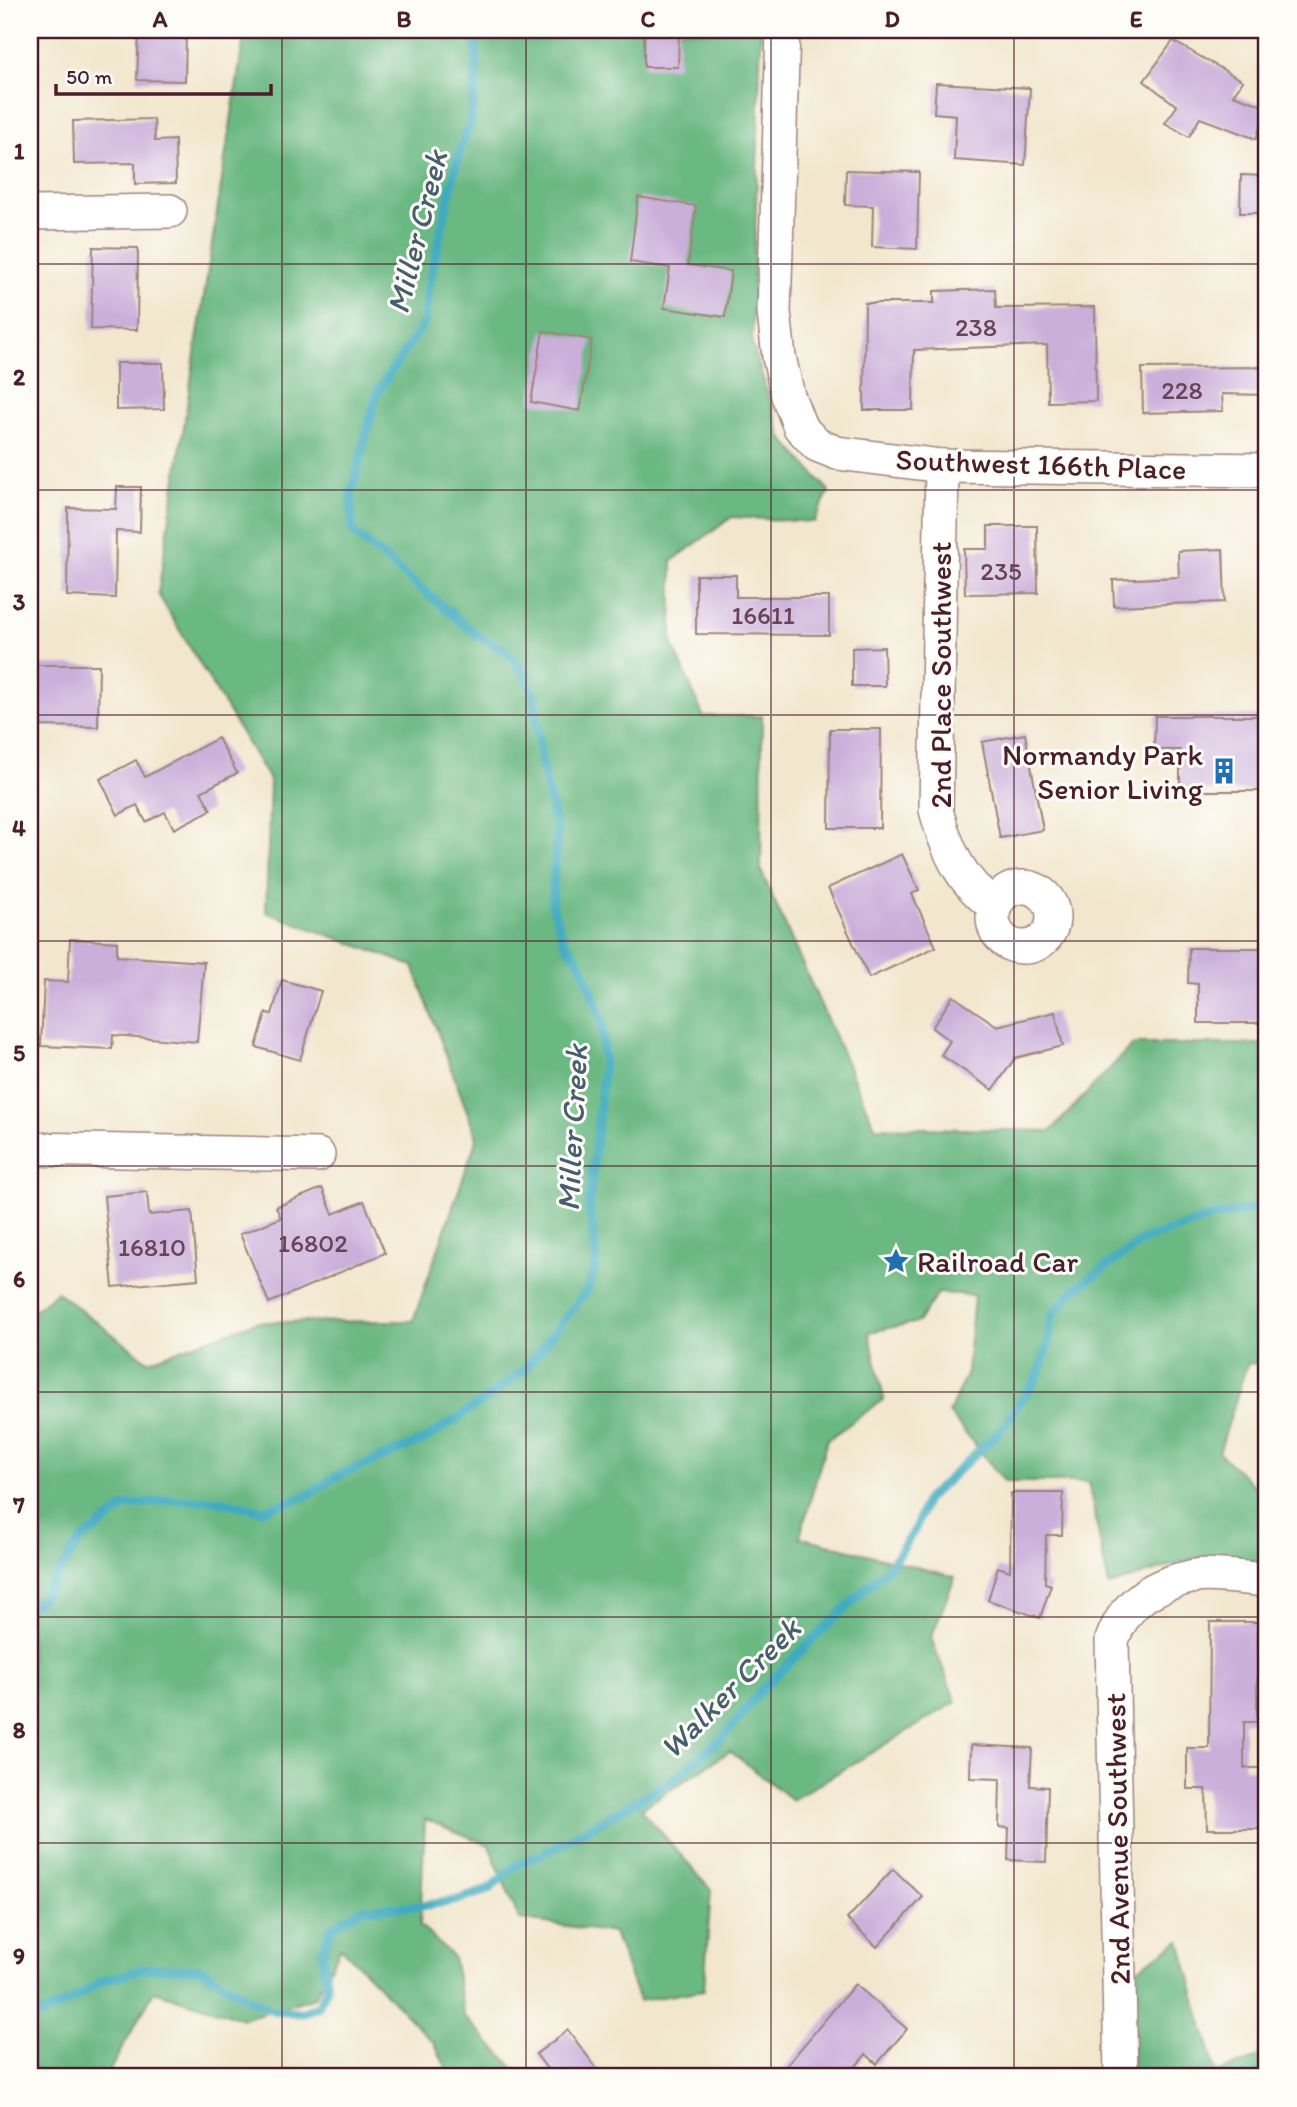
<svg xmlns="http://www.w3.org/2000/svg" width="1297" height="2107" font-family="Itim,sans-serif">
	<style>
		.forest { fill: #6bb882; stroke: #5a6c56; stroke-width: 2 }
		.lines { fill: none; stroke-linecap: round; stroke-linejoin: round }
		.stream { stroke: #40abc0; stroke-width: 9 }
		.building { fill: #caafda }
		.minor-casing { stroke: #9e837c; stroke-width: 36 }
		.minor { stroke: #fff; stroke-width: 33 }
		.grid { fill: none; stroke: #4a1f2b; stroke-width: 2; stroke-opacity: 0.55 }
		.labels { text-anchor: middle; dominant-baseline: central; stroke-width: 6; stroke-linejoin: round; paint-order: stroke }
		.number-label { font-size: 26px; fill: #6a4357 }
		.street-label { font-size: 30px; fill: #4a1f2b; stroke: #fdfcf7 }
		.poi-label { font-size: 30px; fill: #4a1f2b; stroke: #fdfcf7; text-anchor: end }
		.water-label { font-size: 32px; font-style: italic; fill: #465e6e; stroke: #fdfcf7 }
		.neatline { fill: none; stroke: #4a1f2b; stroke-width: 2.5 }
		.grid-label { font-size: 23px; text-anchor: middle; font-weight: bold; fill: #4a1f2b }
	</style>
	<rect width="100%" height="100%" fill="#fdfcf7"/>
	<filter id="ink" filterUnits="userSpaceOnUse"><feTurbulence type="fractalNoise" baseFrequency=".0143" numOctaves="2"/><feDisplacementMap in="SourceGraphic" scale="14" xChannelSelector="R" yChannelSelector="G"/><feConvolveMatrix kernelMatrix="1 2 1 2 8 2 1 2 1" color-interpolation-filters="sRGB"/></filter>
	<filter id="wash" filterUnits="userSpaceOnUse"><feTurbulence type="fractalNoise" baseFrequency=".00686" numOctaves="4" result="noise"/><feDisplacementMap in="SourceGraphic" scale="28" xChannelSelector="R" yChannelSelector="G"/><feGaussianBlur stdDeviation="1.57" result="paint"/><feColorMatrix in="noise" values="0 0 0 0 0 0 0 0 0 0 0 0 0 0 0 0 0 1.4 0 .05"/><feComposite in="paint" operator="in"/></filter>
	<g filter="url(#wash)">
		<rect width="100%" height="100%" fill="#f2e7ce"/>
		<g class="forest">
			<path d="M245 30H761L752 344 782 438 829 491 814 522 732 517 672 561V642L703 716H762L761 871 875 1127 1051 1131 1133 1044H1267V1362L1247 1364 1219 1453 1267 1498V1562L1195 1558 1109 1586 1088 1482H1005L949 1413 967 1372 974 1295 938 1293 918 1322 869 1332 884 1399 827 1440 800 1537 955 1577 931 1638 956 1702 792 1800 730 1751 641 1809 711 1890 704 1990 639 2001 614 1933 519 1919 489 1845 425 1819 420 1925 453 1957 464 2016 522 2077H451L434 2043 341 1947 315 1997 243 2019 154 1991 106 2077H30V1314L57 1292 148 1361 256 1322 413 1321 477 1138 413 966 266 912 270 781 158 594Z"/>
			<path d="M1180 1941 1216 2073 1259 2058 1267 2011V2077H1132L1129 1974Z"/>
		</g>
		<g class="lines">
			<g class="stream">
				<path d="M30 1607 42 1598 80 1541 126 1506 168 1500H214L262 1510 306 1496 337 1476 424 1440 488 1398 525 1369 588 1289 596 1266V1255L589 1206 604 1065 602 1021 588 981 578 959 564 941 552 905 557 831 541 761 534 696 525 673 505 650 477 635 353 532 351 495 377 392 424 323 428 289 438 244 459 152 471 120 477 63 474 30"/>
				<path d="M30 2020 72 2000 101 1981 147 1968 201 1969 245 1997 273 2010 300 2013 318 2007 327 1988 322 1951 332 1927 362 1909 419 1906 454 1901 488 1890 515 1866 552 1849 673 1780 724 1736 763 1688 892 1563 915 1529 926 1500 999 1432 1039 1375 1049 1341 1051 1317 1075 1289 1143 1240 1209 1218 1267 1206"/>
			</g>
		</g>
		<g id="blocks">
			<g class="building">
				<path d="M139 30H186L185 81 137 80Z"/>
				<path d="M644 30H679L678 67H644Z"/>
				<path d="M1173 41 1243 81 1233 95 1267 107 1256 139 1200 118 1189 137 1165 123 1177 106 1144 81Z"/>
				<path d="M936 83 1030 88 1025 165 954 160 956 115 934 113Z"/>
				<path d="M154 119 155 141 175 140 176 183 135 184V163L74 164 73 121Z"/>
				<path d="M846 170 919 172 917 249 872 247 873 206 845 205Z"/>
				<path d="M1241 175 1267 176V213H1240Z"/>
				<path d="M638 197 696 206 688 265 731 271 725 317 664 308 670 268 630 262Z"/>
				<path d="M93 247 138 248 137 330 91 329Z"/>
				<path d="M995 289 996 308 1095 307 1096 401 1048 402 1047 345 914 350 913 410H864L865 303H934V291Z"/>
				<path d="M543 331 592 340 580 411 531 402Z"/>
				<path d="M116 363H163L164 409 116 410Z"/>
				<path d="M1267 367V395L1222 394 1223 411 1143 413 1142 368Z"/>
				<path d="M117 487H141L140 532 116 531 115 598 67 596 68 508 116 509Z"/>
				<path d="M988 526H1037L1038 593 965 594 964 549H988Z"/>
				<path d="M1223 549 1225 602 1114 606 1113 580 1179 577 1178 551Z"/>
				<path d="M696 575H736V597H829V635L696 634Z"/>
				<path d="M884 647 885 686H852V648Z"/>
				<path d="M30 665H99L98 727 30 726Z"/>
				<path d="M1155 716H1267V791H1180V750H1154Z"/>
				<path d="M830 729H881L880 828H829Z"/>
				<path d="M1025 734 1043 830 1000 838 982 742Z"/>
				<path d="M218 738 237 773 201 792 211 810 174 829 165 812 146 822 137 805 118 815 100 779 136 760 145 777Z"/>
				<path d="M902 854 919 890 912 894 936 947 869 978 828 888Z"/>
				<path d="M70 939 117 942V956L204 962 197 1042 113 1035 112 1049 41 1046 44 981 68 982Z"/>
				<path d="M1189 948H1267V1023H1198V984L1188 983Z"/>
				<path d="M282 980 321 991 300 1060 256 1047 266 1013 272 1014Z"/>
				<path d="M953 996 997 1026 1055 1012 1063 1046 1015 1058 993 1090 941 1055 950 1041 932 1028Z"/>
				<path d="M322 1188 333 1214 364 1201 385 1253 269 1303 240 1234 281 1218 276 1207Z"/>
				<path d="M147 1192 149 1215 192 1211 198 1279 113 1287 104 1196Z"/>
				<path d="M1011 1493H1063L1062 1535H1046L1045 1583 1051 1585 1040 1618 988 1600 998 1567 1010 1571Z"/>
				<path d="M1210 1622H1258L1257 1722H1244V1768H1263L1264 1829H1207L1206 1789H1187V1748H1209Z"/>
				<path d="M971 1745 1032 1748 1030 1786 1048 1787 1046 1862 1008 1860 1009 1828 999 1827 1000 1779 970 1778Z"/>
				<path d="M893 1869 923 1897 877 1947 847 1919Z"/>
				<path d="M855 1984 907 2029 877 2064 866 2054 847 2077H777Z"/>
				<path d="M568 2030 603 2077H553L536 2054Z"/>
			</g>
		</g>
	</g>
	<g filter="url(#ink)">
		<use href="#blocks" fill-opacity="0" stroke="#9e837c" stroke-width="2"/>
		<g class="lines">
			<g class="minor-casing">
				<g id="minor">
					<path d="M783 30 774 312 779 357 788 396 800 427 817 445 837 453 942 466 1267 470"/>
					<path d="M30 213 170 211"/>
					<path d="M942 466 936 810C946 848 961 883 995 906"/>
					<circle cx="1023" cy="917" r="30"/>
					<path d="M30 1149 318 1155"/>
					<path d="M1121 2077 1112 1640C1126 1600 1155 1584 1195 1576 1214 1573 1247 1579 1267 1580"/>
				</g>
			</g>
			<use href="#minor" class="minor"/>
		</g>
	</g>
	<path class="grid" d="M282 30V2077M526 30V2077M771 30V2077M1014 30V2077M30 264H1267M30 490H1267M30 715H1267M30 941H1267M30 1166H1267M30 1392H1267M30 1617H1267M30 1843H1267"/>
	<defs>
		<g id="building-bare" transform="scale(2.1)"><path d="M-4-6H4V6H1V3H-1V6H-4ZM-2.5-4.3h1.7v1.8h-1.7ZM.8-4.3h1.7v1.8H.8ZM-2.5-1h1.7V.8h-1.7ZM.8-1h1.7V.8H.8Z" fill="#1f6fb2" stroke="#fdfcf7" stroke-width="2.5" paint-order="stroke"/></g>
		<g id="sight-bare" transform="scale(2.1)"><path d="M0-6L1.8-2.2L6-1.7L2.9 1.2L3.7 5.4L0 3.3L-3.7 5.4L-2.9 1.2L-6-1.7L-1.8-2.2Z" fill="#1f6fb2" stroke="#fdfcf7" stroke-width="2.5" paint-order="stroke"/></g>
	</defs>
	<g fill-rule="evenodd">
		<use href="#building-bare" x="1224" y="771"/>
		<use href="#sight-bare" x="896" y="1261"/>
	</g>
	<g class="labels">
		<g class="number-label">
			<text x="976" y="327">238</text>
			<text x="1182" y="390">228</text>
			<text x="1001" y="571">235</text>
			<text x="763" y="615">16611</text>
			<text x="313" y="1243">16802</text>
			<text x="152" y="1247">16810</text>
		</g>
		<g class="street-label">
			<text transform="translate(1041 464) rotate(2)">Southwest 166th Place</text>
			<text transform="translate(940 675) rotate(-90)">2nd Place Southwest</text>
			<text transform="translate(1117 1839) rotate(-91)">2nd Avenue Southwest</text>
		</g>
		<g class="poi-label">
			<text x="1203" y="754">Normandy Park<tspan x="1203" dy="34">Senior Living</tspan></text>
			<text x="917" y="1261" text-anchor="start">Railroad Car</text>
		</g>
		<g class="water-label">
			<text transform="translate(417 232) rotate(-76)">Miller Creek</text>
			<text transform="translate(572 1128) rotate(-87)">Miller Creek</text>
			<text transform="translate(730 1688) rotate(-45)">Walker Creek</text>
		</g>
	</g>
	<rect width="1297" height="2107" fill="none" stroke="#fdfcf7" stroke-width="77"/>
	<path d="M56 84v10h215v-10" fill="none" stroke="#4a1f2b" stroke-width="3.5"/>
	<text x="66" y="84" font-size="21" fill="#4a1f2b" stroke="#fdfcf7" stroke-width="5" paint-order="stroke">50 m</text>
	<rect x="38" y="38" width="1220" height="2030" class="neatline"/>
	<g class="grid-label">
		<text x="160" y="27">A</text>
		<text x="404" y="27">B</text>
		<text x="648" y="27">C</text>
		<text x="892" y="27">D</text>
		<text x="1136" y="27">E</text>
		<text x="19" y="159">1</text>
		<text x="19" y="385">2</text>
		<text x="19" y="610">3</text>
		<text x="19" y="836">4</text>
		<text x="19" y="1061">5</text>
		<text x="19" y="1287">6</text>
		<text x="19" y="1513">7</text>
		<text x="19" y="1738">8</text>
		<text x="19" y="1964">9</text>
	</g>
</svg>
